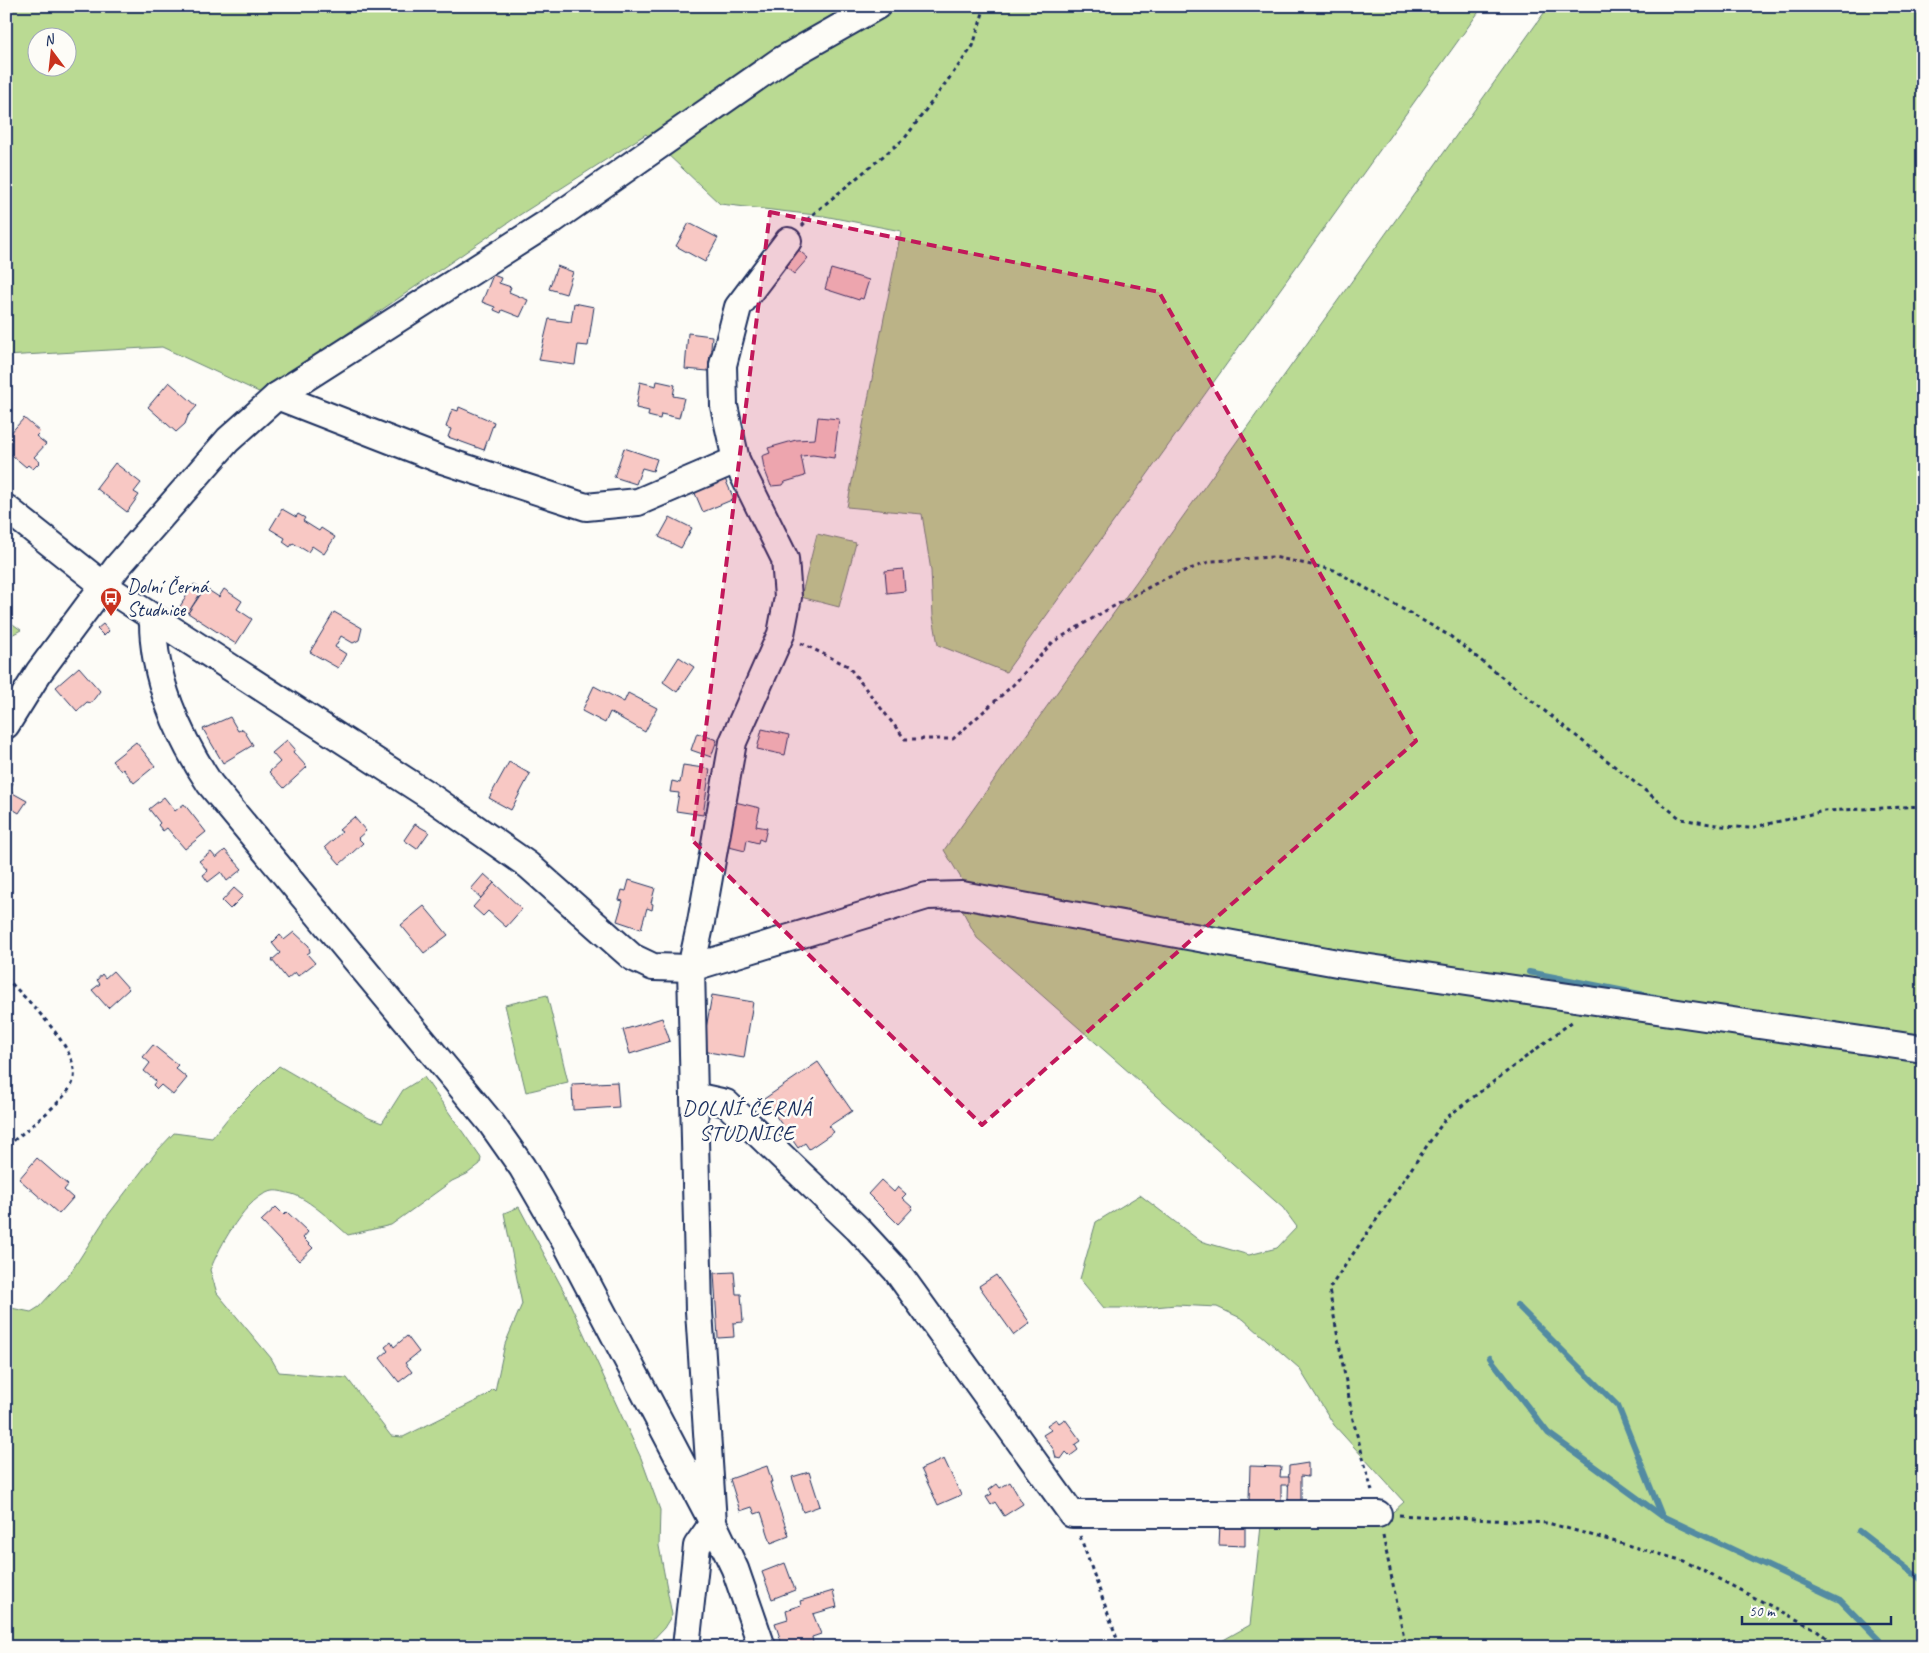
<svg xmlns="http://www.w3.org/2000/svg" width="1929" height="1653" font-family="Caveat,sans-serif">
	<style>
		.green { fill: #bada93; stroke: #6a8478; fill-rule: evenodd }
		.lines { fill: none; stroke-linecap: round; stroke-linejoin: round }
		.stream { stroke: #528ba2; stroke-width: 6 }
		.building { fill: #f8c8c4; stroke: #1b2f5e }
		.minor-casing { stroke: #1b2f5e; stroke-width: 30 }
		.path { stroke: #1b2f5e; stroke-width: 3; stroke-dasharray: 4 4; stroke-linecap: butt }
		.minor { stroke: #fdfcf7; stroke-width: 26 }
		.marked { fill: #c2185b; fill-opacity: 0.2; stroke: #c2185b; stroke-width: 4; stroke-dasharray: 10 6; stroke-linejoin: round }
		.labels { text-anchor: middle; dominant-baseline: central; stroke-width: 5; stroke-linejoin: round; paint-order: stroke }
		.poi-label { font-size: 20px; fill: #1b2f5e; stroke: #fdfcf7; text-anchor: start }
		.quarter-label { font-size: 22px; letter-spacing: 1px; fill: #1b2f5e; stroke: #fdfcf7 }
	</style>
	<rect width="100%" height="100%" fill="#fdfcf7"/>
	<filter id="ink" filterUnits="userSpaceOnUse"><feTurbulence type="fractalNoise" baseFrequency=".02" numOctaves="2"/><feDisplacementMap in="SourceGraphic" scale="10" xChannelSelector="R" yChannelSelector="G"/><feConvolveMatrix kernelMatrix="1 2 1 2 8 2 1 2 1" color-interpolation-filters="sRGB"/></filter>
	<g filter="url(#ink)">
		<g class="green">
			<path d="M6 6 1054 8 1055 6H1483L1006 672 938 645 933 616 931 571 922 514 847 507 901 231 824 216 720 204 646 134 518 216 261 393 162 347 6 356ZM38 38H68V68H38Z"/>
			<path d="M1549 6H1923V1037L1345 952 964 883 944 850Z"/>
			<path d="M817 534 856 543 839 607 801 597Z"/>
			<path d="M6 619 21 630 6 638Z"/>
			<path d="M960 906 1923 1061V1647H1211L1250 1625 1262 1517 1384 1520 1404 1502 1334 1425 1299 1368 1243 1319 1217 1307 1176 1305 1143 1308H1104L1080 1279 1096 1222 1140 1195 1200 1241 1249 1255 1277 1248 1297 1227 1283 1208 977 938Z"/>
			<path d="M547 995 568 1082 526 1092 505 1005Z"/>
			<path d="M279 1066 369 1118 382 1123 403 1090 424 1077 481 1158 480 1164 467 1174 452 1181 391 1225 348 1235C334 1223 309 1199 292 1194 287 1193 278 1190 273 1191 247 1194 219 1248 210 1270L217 1293 271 1358 279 1372 347 1378 391 1436 403 1437 486 1396 493 1389 495 1391 505 1344 522 1304 504 1213 519 1207 567 1297 641 1458 660 1510 659 1546 672 1615 664 1628 646 1647H6V1307L31 1312 39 1307 71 1272 105 1219 157 1151 174 1133 212 1138 232 1113Z"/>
		</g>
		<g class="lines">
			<g class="stream">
				<path d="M1529 972 1660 998"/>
				<path d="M1517 1305 1618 1406 1662 1516"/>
				<path d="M1490 1358 1548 1433 1662 1516 1840 1600 1886 1647"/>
				<path d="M1859 1531 1923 1581"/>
			</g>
		</g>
		<g class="building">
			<path d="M689 223 718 238 705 262 676 246Z"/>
			<path d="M795 247 808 258 794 274 781 263Z"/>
			<path d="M557 266 573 272 566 294 549 289Z"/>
			<path d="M831 269 869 280 863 299 860 298 859 300 825 289Z"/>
			<path d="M493 275 501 278 499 283 511 287 509 292 528 300 520 317 502 310 501 313 494 310 495 307 482 302Z"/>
			<path d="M574 303 594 307 588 346 578 345 575 365 539 360 549 319 571 322Z"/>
			<path d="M688 333 712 336 711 349H713V354H710L708 371 685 369Z"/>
			<path d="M657 381 675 385 673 396 684 398 679 418 661 414 660 419 648 416 649 411 636 408 640 382 656 386Z"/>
			<path d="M169 382 197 406 188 416 185 424 176 432 148 407Z"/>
			<path d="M459 407 494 422 484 450 448 437 451 429 446 427 452 409 458 411Z"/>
			<path d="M818 417 839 419 834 458 813 455 801 456 805 476 785 482 783 485 771 486 764 468 762 456 770 453 768 448 796 440 815 439Z"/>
			<path d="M24 418 40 432 36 436 46 444 34 457 40 462 33 469 28 465 26 467 6 450V446L12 439 8 436Z"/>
			<path d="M624 448 657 459 653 471 642 468 636 484 614 477Z"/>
			<path d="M115 463 141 483 134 492 139 495 127 512 96 488Z"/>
			<path d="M725 479 734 499 703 512 694 491Z"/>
			<path d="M282 509 296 517 298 514 305 518 303 521 319 531 321 528 335 537 324 554 312 546 308 552 293 543 290 547 283 542 285 538 270 529Z"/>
			<path d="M670 517 692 528 681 548 659 537Z"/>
			<path d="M903 569 905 591 887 593 885 571Z"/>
			<path d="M194 584 203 589 188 613 179 608Z"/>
			<path d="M205 588 219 597 224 589 242 601 237 609 252 619 236 644 188 613Z"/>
			<path d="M334 612 362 628 359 640 353 643 341 636 335 647 346 654 338 668 310 652Z"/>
			<path d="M103 624 109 631 104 636 97 629Z"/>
			<path d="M679 657 694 667 677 692 663 682Z"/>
			<path d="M79 667 100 691 91 703 87 702 77 711 56 687Z"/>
			<path d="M594 686 624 702 628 693 657 708 645 732 610 712 605 723 582 711Z"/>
			<path d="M230 717 238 731 243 729 253 745 223 763 203 729Z"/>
			<path d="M762 729 789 735 785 755 757 749Z"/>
			<path d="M697 733 717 740 711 757 691 750Z"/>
			<path d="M287 740 295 749 293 752 307 767 284 788 269 772 280 762 272 753Z"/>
			<path d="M136 742 155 766 134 783 123 769 121 771 112 761Z"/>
			<path d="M509 762 530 774 511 810 489 798Z"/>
			<path d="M683 765 710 769 703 815 676 811 679 793 670 792 672 781 680 783Z"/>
			<path d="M6 778 13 783 9 791 27 801 19 813 6 805Z"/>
			<path d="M164 797 175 811 184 804 206 832 185 849 167 828 163 831 158 825 160 823 149 809Z"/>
			<path d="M735 802 760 808 756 826 767 828 764 841 759 839 758 843 747 840 745 851 725 846Z"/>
			<path d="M354 817 366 831 358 838 363 843 340 864 325 847 342 832 339 830Z"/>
			<path d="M415 824 429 832 417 849 404 840Z"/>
			<path d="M225 850 242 869 227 881 221 872 208 882 203 875 208 871 199 861 211 852 216 858Z"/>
			<path d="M484 874 494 883 481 898 471 889Z"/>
			<path d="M629 880 655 888 651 903 653 904 652 910 647 908 641 929 617 921 623 901 619 900 622 890 626 891Z"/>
			<path d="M494 883 522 909 506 927 488 911 483 916 473 907Z"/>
			<path d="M234 888 243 896 230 909 222 901Z"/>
			<path d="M424 906 448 935 424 953 401 925Z"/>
			<path d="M294 932 309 946 310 952 307 954 315 963 298 976 295 972 287 979 272 960 280 953 272 943 280 935 284 940Z"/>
			<path d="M113 971 129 989 108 1008 92 990 100 984 97 980 102 974 105 978Z"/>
			<path d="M712 995 753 1002 744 1058 702 1051Z"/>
			<path d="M662 1018 670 1041 630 1054 623 1030Z"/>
			<path d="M153 1045 178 1065 175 1068 187 1078 173 1095 161 1085 157 1089 153 1085 156 1081 144 1071 150 1063 143 1057Z"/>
			<path d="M818 1062 852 1111 829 1126 834 1132 809 1149 805 1143 798 1148 764 1099Z"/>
			<path d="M617 1082 619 1107 573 1110 572 1084Z"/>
			<path d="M37 1158 68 1185 64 1190 73 1198 59 1214 19 1179Z"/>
			<path d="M881 1180 894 1192 898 1187 906 1194 902 1198 913 1208 898 1224 868 1194Z"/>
			<path d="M276 1207 284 1215 287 1212 308 1232 303 1238 313 1248 299 1261 261 1221Z"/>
			<path d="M734 1272 736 1294H741L743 1322 733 1323 734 1337 718 1338 714 1273Z"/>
			<path d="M996 1275 1030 1323 1014 1335 979 1286Z"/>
			<path d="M407 1336 419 1352 405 1363 412 1372 399 1382 380 1358 388 1351 385 1347 391 1342 394 1347Z"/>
			<path d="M1056 1419 1059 1423 1065 1419 1081 1441 1075 1445 1078 1450 1070 1456 1066 1452 1061 1459 1056 1458 1054 1450 1043 1435 1051 1430 1047 1425Z"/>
			<path d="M944 1459 961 1495 938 1505 921 1469Z"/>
			<path d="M1308 1463V1477L1301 1476V1500H1288L1289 1466Z"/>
			<path d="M767 1466 772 1482H770L789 1536 771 1543 761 1512 755 1514 752 1507 740 1511 730 1479Z"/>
			<path d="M1250 1466 1281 1467 1280 1477H1289V1485H1281V1500H1249Z"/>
			<path d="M809 1472 820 1506 803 1512 792 1477Z"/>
			<path d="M1010 1482 1023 1504 1004 1516 995 1502 991 1505 986 1497 992 1494 989 1490 997 1484 1000 1488Z"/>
			<path d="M1220 1524 1245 1525V1546L1219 1545Z"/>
			<path d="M785 1563 795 1590 772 1599 762 1572Z"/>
			<path d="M833 1591 837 1607 813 1614 821 1634 812 1637 813 1643 802 1647H783L775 1623 788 1619 786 1610 801 1605 800 1601Z"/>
		</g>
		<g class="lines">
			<g class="minor-casing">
				<g id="minor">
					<path d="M277 396 439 459 586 507 638 502 736 460"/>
					<path d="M6 508 103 585 431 797 528 865 632 957 653 967 691 968 927 896 962 895 1343 964 1923 1049"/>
					<path d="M153 618C152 676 178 736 210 784L491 1123 522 1167 566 1243 713 1523 735 1569 762 1647"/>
					<path d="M6 725 39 672 118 566 228 440 277 396 554 219 780 61 877 6"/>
					<path d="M694 1096 726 1103 858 1229 896 1270 1072 1514H1378"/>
					<path d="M686 1647 697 1546 713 1523 699 1311 691 968 701 922 733 742 781 634 788 597 785 559 736 460 724 406 723 365 738 307 788 241"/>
				</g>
			</g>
			<g class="path">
				<path d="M802 226 812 215 905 138 973 46 985 6"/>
				<path d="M801 643 848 666 905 739H953L1013 685 1053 642 1105 611 1164 579 1211 561 1274 557 1334 570 1450 636 1681 819 1722 826 1750 828 1824 811 1923 806"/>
				<path d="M6 978C25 998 87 1055 72 1084 63 1103 23 1132 6 1147"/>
				<path d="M1372 1491 1353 1420 1329 1289 1446 1118 1573 1021"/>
				<path d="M1399 1515 1548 1523 1684 1561 1817 1630 1837 1647"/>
				<path d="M1080 1536 1120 1647"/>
				<path d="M1383 1536 1406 1647"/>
			</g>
			<use href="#minor" class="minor"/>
		</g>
	</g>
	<path class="marked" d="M770 212 1159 292 1416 741 982 1125 692 840Z"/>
	<defs>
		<g id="bus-pin" transform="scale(1.125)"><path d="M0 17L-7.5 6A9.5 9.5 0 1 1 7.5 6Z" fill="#c8321e" stroke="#fdfcf7"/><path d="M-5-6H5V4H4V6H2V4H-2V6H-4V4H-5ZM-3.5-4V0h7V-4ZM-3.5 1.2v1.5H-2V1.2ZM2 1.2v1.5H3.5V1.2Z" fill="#fff"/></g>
	</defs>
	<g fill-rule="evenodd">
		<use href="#bus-pin" x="111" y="598"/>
	</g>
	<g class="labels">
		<g class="poi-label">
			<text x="127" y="586">Dolní Černá<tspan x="127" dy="23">Studnice</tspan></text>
		</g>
		<g class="quarter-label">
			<text x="747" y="1108">DOLNÍ ČERNÁ<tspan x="747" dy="25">STUDNICE</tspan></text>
		</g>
	</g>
	<rect width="1929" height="1653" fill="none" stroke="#fdfcf7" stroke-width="25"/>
	<rect x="12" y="12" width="1904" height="1628" fill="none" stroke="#1b2f5e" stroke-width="2" filter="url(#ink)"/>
	<g transform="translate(52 52) rotate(345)"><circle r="24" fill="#fdfcf7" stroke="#a3aaba"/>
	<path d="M0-4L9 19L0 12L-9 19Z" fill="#c8321e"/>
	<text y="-8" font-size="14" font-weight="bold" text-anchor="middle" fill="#1b2f5e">N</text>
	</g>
	<path d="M1742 1616v8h149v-8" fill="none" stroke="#1b2f5e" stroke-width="2.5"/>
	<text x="1749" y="1616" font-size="15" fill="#1b2f5e" stroke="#fdfcf7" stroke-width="4" paint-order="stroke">50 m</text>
</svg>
